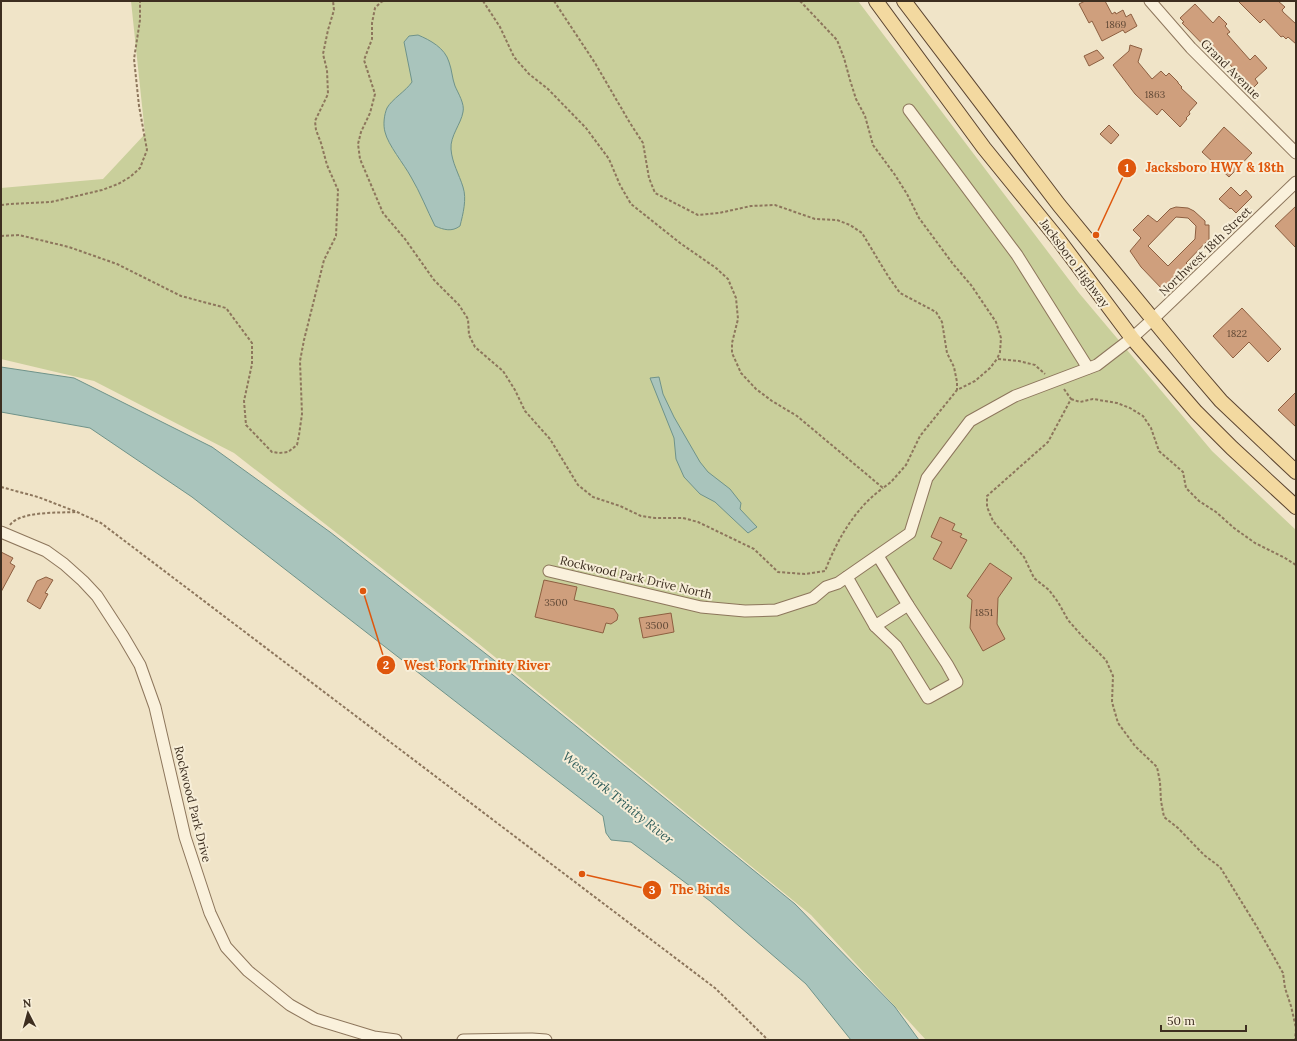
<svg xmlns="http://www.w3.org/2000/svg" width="1297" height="1041" font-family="Lora,serif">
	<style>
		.green { fill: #c9cf9b }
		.water { fill: #a9c4bc; stroke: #6f938a }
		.building { fill: #cf9f7d; stroke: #8d5f41; fill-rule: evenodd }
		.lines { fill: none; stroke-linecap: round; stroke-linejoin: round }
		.minor-casing { stroke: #8d765c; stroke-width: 13 }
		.major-casing { stroke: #5b4430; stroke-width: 16 }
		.path { stroke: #8d765c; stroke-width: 2; stroke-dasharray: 3 2; stroke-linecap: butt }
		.minor { stroke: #faf1dc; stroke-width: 11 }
		.major { stroke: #f3d9a0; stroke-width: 14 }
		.labels { text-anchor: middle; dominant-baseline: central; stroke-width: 4; stroke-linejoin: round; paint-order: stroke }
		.number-label { font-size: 10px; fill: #624a37 }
		.street-label { font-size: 12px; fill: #3d2e20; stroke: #f7eed8 }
		.water-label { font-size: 13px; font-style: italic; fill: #2f5d5a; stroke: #f7eed8 }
		.leader { fill: none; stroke: #df570d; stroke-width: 1.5 }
		.callout-dot { fill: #df570d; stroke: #f7eed8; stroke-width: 1.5 }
		.mark-label { font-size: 12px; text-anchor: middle; font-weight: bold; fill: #fff }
		.callout-label { font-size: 13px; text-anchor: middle; font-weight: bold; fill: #df570d; stroke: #f7eed8; stroke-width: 4; stroke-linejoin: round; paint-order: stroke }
	</style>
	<rect width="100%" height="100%" fill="#f0e4c8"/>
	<path class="green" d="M131 1H858L1079 293 1212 451 1296 530V1040H926L811 915 479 644 234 453 94 381 1 359V188L103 179 145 134Z"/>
	<g class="water">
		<path d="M418 35C430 40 445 48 449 62 452 70 452 78 455 86 458 93 465 104 463 112 461 124 450 136 451 149 452 163 459 174 463 187 467 199 463 214 460 226 452 232 444 230 435 226 427 210 420 192 411 177 404 164 388 145 385 132 383 125 384 115 387 108 392 99 406 91 412 82L404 42 409 36Z"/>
		<path d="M1 367 74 378 212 447 330 532 513 675 795 904 895 1007 919 1040H851L806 984 710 901 631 842 611 840 606 833 603 816 192 497 90 428 1 412Z"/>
		<path d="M659 377 663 394 674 417 700 462 708 472 730 489 741 503 740 509 757 527 748 533 715 502 700 494 684 477 676 459 674 438 650 378Z"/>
	</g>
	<g class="building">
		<path d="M1085 1H1105L1112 14 1115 12 1116 14 1123 10 1126 17 1131 14 1137 26 1125 33 1123 30 1102 41 1092 21 1089 23 1079 4Z"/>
		<path d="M1238 1H1278L1285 7 1282 10 1283 12 1296 24V44L1288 37 1286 39 1283 36 1281 37 1264 19 1260 23Z"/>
		<path d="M1195 4 1213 23 1219 16 1227 24 1225 26 1230 32 1227 34 1250 60 1255 55 1267 68 1255 79 1258 83 1251 90 1240 79 1241 77 1225 59 1221 63 1182 23 1184 22 1180 18Z"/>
		<path d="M1130 45 1142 49 1138 62 1152 79 1161 71 1166 76 1169 73 1178 82V83L1182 87 1181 88 1197 103 1189 112 1190 114 1186 118 1187 119 1180 127 1162 109 1157 115 1135 94 1113 65 1129 51Z"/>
		<path d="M1097 50 1104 58 1089 66 1084 56Z"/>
		<path d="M1109 125 1119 135 1111 144 1100 134Z"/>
		<path d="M1224 127 1252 153 1229 177 1202 152Z"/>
		<path d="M1231 187 1240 196 1246 190 1252 197 1236 213 1231 208 1230 209 1219 199Z"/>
		<path d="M1296 206V248L1275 226Z"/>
		<path d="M1176 207 1188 208 1194 211 1205 221V225H1209V239L1186 263 1188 265 1163 290 1141 267 1130 251 1141 238 1133 230 1148 215 1157 222 1170 209ZM1176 217 1188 218 1196 226 1195 239 1168 266 1148 246Z"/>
		<path d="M1242 308 1281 349 1268 362 1249 342 1233 358 1213 336Z"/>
		<path d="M1296 392V427L1278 410Z"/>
		<path d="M940 517 955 524 952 530 962 534 960 537 967 540 951 569 933 559 942 542 931 537Z"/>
		<path d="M1 552 13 558 10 563 15 566 1 592Z"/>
		<path d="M990 563 1012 578 998 598 997 624 1005 639 983 651 970 628 972 600 967 596Z"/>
		<path d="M46 577 53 580 45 593 48 594 40 609 27 601 37 581Z"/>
		<path d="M544 580 577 587 574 600 614 609 618 615 617 620 611 624 606 623 603 633 535 617Z"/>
		<path d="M671 613 674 632 643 638 639 618Z"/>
	</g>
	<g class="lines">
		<g class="minor-casing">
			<g id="minor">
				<path d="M1150 1 1191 48 1296 153"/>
				<path d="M909 110 1017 255 1088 368"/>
				<path d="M1 532 46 551 64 564 83 581 97 596 123 636 140 665 155 707 185 837 210 913 226 947 248 971 290 1005 315 1019 374 1037 396 1040"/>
				<path d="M549 571 701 607 745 611 776 610 813 598 826 587 838 583 910 533 927 478 970 421 1015 396 1097 365 1132 338 1153 319 1296 182"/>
				<path d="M847 577 875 626 908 605 878 556"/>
				<path d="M875 626 896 646 928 698 957 682 947 664 908 605"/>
				<path d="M463 1040 532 1039 546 1040"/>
			</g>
		</g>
		<g class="major-casing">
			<g id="major">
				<path d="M876 1 984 148 1058 239 1132 338 1196 412 1232 448 1296 507"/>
				<path d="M904 1 1059 205 1197 373 1221 401 1296 472"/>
			</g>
		</g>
		<g class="path">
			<path d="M383 1 381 2 375 8 372 23V39L364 60 375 94 370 113 361 132 358 144 360 159 383 213 405 239 434 280 459 305 468 319 469 335 475 347 503 371 515 390 525 411 550 439 578 485 593 497 620 506 641 516 655 518H683L698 522 754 549 778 572 805 574 825 571C837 540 855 508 883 488"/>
			<path d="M483 1 500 27 514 57 529 74 548 89 586 128 609 159 620 185 631 204 680 243 716 268 728 279 736 298 738 319 732 343V353L741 373 756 389 772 401 797 416 883 488 891 482 906 465 920 436 957 390 975 381 990 368 997 359 1019 361 1035 365 1045 374"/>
			<path d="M554 1 595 63 630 123 643 143 649 178 655 193 698 215 719 213 751 206 775 205 815 219 837 220 850 225 862 233 888 276 900 293 936 312 942 322 947 353 954 367 957 382V390"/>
			<path d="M800 1 837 40 844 58 850 80 856 99 865 116 873 145 895 175 907 194 919 218 953 264 971 285 996 322 1001 338 1000 352 997 359"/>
			<path d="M1 205 10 204 51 202 102 190 118 184 130 177 140 168 147 150 139 106 134 59 140 20V1"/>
			<path d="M1 236 19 235 69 247 117 264 181 296 226 308 252 343V364L244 401 246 425 272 452 279 453 288 452 297 445 299 435 302 414 300 361 304 340 324 260 336 236 338 190 327 165 321 143 316 130 315 121 328 94 327 70 323 54 328 30 334 10 333 1"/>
			<path d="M1064 389 1071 399 1048 442 987 496V507L993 521 1024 557 1034 578 1049 590 1058 602 1068 620 1083 637 1106 660 1113 676 1112 702 1118 723 1135 746 1157 767 1160 782 1161 801 1164 817 1178 828 1204 855 1220 867 1257 927 1283 973 1285 988 1291 1006 1296 1028 1295 1040"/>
			<path d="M1071 399 1080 402 1093 399 1117 403 1130 408 1143 416 1151 428 1159 451 1183 472 1186 488 1199 501 1216 512 1234 528 1255 543 1285 558 1296 565"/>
			<path d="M1 487 38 497 77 512 101 523 715 988 768 1040"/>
			<path d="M10 525C20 511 58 513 76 512"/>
		</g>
		<use href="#minor" class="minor"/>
		<use href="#major" class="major"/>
	</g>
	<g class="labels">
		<g class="number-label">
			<text x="1116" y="24">1869</text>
			<text x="1155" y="94">1863</text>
			<text x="1237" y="333">1822</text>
			<text x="556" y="602">3500</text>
			<text x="984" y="612">1851</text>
			<text x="657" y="625">3500</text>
		</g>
		<g class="street-label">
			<text transform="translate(1231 69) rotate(45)">Grand Avenue</text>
			<text transform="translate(1205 251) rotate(-44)">Northwest 18th Street</text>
			<text transform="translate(1075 263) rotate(53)">Jacksboro Highway</text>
			<text transform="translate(636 577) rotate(13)">Rockwood Park Drive North</text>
			<text transform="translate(193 804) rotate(76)">Rockwood Park Drive</text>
		</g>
		<g class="water-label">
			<text transform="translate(618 798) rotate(39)">West Fork Trinity River</text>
		</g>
	</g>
	<path class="leader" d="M1096 235L1127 168M363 591L386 665M582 874L652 890"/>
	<g class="callout-dot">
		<circle cx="1096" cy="235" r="4"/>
		<circle cx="363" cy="591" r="4"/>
		<circle cx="582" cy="874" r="4"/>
		<circle cx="1127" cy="168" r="10"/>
		<circle cx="386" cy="665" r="10"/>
		<circle cx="652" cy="890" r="10"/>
	</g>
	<g class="mark-label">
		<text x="1127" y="172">1</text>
		<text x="386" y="669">2</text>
		<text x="652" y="894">3</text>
	</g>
	<g class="callout-label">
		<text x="1215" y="172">Jacksboro HWY &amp; 18th</text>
		<text x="477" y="670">West Fork Trinity River</text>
		<text x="700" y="894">The Birds</text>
	</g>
	<rect width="1297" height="1041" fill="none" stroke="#3d2e20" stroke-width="4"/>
	<g transform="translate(28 1013) rotate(354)" stroke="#f7eed8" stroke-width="3" paint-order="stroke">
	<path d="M0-3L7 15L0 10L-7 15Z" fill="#3d2e20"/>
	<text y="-6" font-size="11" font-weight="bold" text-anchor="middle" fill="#3d2e20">N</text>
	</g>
	<path d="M1161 1025v6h85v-6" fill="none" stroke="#3d2e20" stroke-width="2"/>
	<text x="1167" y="1025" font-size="12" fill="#3d2e20" stroke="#f7eed8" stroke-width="3" paint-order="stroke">50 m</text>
</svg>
